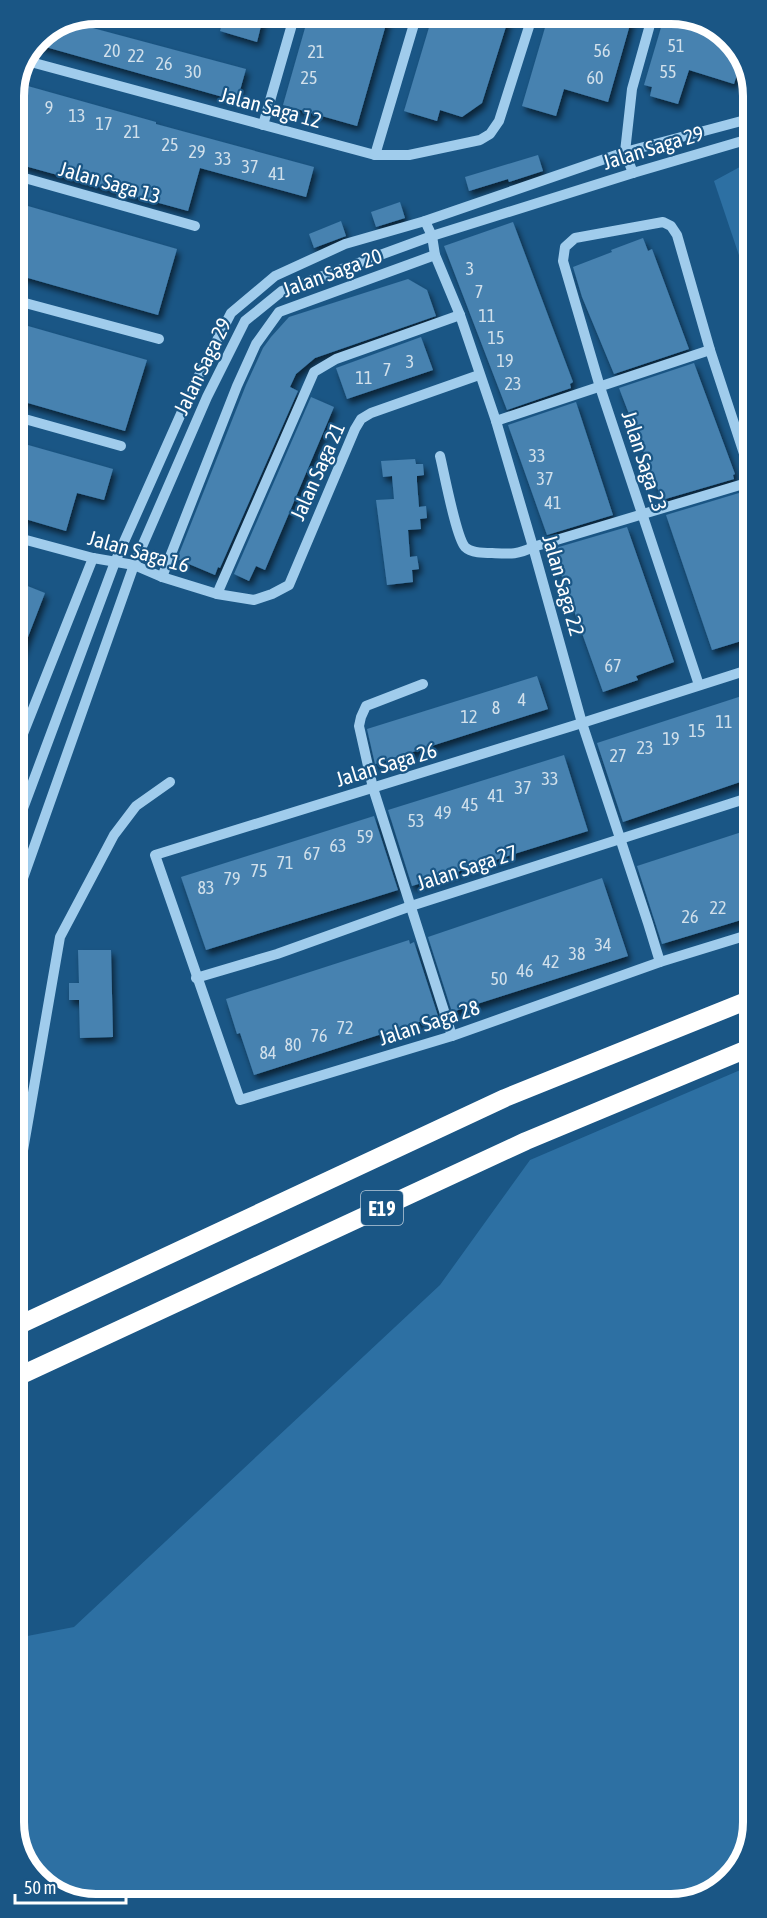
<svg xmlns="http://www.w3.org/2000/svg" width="767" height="1918" font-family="'Asap Condensed',sans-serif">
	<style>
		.green { fill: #2d70a3 }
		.building { fill: #4782b0; filter: url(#shadow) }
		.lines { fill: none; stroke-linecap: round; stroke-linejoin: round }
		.minor { stroke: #a0ccec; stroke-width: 10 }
		.highway { stroke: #fff; stroke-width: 18 }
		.labels { text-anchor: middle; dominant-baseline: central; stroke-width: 4.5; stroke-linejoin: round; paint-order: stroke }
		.number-label { font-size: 18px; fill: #d1e0eb }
		.shield { fill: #1a5685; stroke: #baccda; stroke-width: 1.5 }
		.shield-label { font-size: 20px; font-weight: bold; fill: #fff }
		.street-label { font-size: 21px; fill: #fff; stroke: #1a5685 }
		.rim { fill: none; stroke: #fff; stroke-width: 8 }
	</style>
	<defs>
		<filter id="shadow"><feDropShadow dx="3" dy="5" stdDeviation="3" flood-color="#0009"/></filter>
	</defs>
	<rect width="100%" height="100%" fill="#1a5685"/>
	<g class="green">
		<path d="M749 162 750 288 714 181Z"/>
		<path d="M752 1065 753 1822 737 1872 697 1900 90 1904 45 1887 18 1848 17 1638 74 1627 440 1285 530 1160Z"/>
	</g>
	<g class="building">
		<path d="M225 14H264L257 42 220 31Z"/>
		<path d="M309 14H389L357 126 283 105Z"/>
		<path d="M433 14H510L482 103 462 117 440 110 437 121 404 111Z"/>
		<path d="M549 14H633L608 102 564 89 556 116 522 106Z"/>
		<path d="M665 14H677L722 31 742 59 734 84 689 70 678 104 650 96 652 87 644 85Z"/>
		<path d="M74 23 246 69 237 101 35 44 38 37Z"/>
		<path d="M17 83 156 122V124L314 167 306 197 200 168 188 211 14 163V91Z"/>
		<path d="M538 155 543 171 509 182 508 179 469 191 465 177Z"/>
		<path d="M14 202 177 249 158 315 14 274Z"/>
		<path d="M400 202 405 218 376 227 371 212Z"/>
		<path d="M341 221 346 236 314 248 309 234Z"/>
		<path d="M513 222 573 382 570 384 571 388 507 410 444 246Z"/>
		<path d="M643 238 648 251 652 249 689 349 614 374 582 297 573 267 612 252 611 250Z"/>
		<path d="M408 279 427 290 436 316 315 358 296 374 290 387 298 391 220 568 218 567 215 575 177 559 246 385 263 348 271 337 289 317Z"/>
		<path d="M14 322 147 360 125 431 14 399Z"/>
		<path d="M421 337 433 370 347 399 336 368Z"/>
		<path d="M694 363 735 474 733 475 734 479 662 500 619 388Z"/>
		<path d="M311 397 334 407 265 570 256 566 249 581 234 574Z"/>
		<path d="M576 402 613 515 547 535 508 425Z"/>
		<path d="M14 441 113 469 104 500 77 493 66 531 15 516Z"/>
		<path d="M415 459 416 464H423L424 475 417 476V482L419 507 426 506 427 518 420 519 421 529 408 530 410 557 417 556 419 569 412 570 413 582 387 585 376 500 394 499 392 476 383 477 381 461Z"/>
		<path d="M739 493 750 526 751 638 712 650 666 515Z"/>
		<path d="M627 527 674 662 636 676 638 680 603 692 552 549Z"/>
		<path d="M15 581 45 593 16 668H15Z"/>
		<path d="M537 676 548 709 375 764 367 729Z"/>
		<path d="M751 693V780H746L623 822 597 743Z"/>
		<path d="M564 755 588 831 412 886 388 810Z"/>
		<path d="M374 816 398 890 206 950 181 877Z"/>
		<path d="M751 829V917L662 944 637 866Z"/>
		<path d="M602 878 628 956 452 1012 428 937Z"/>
		<path d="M409 940 410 944 414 942 438 1016 254 1075 240 1033 237 1034 226 999Z"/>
		<path d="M78 950H111L113 1037 80 1038 79 1000H69V983H79Z"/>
	</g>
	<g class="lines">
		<g class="minor">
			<path d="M27 61 375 155H409L480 140 490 134 499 121 533 14"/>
			<path d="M263 125 295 14"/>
			<path d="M375 155 417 14"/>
			<path d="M633 173 625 152 632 89 653 14"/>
			<path d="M14 175 195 226"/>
			<path d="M425 221 432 236 435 255 460 315 496 421 533 547 582 723 648 923 660 962"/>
			<path d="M14 300 159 339"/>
			<path d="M14 416 121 446"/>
			<path d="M496 421 710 350"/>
			<path d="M440 456C444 472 456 537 465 547 471 553 484 553 492 553 510 554 517 555 533 547L750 482"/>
			<path d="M15 537 93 558 134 565 162 577 217 594 254 600 272 594 289 585 355 429 361 419 371 413 479 375"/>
			<path d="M162 577 237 386 256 344 279 312 435 255"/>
			<path d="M217 594 314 372 336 359 460 315"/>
			<path d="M751 669 582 723 155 855 240 1100 452 1036 660 962 751 934"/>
			<path d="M423 684 366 706 361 717 359 726 373 788 452 1036"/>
			<path d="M699 685 600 387 563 261 565 247 575 238 663 222 671 226 677 235 710 350 750 472"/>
			<path d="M15 754 93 558"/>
			<path d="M15 830 115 562 192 389 231 313 275 276 345 244 425 221 625 152 749 119"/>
			<path d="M16 898 134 565 207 397 245 321 282 291 432 236 633 173 749 139"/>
			<path d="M196 978 277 954 411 906 751 797"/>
			<path d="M21 1162 60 937 114 835 136 806 170 782"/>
		</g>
		<g class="highway">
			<path d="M17 1326 505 1098 751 999"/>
			<path d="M17 1377 526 1141 752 1047"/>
		</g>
	</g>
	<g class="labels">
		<g class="number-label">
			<text x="676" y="45">51</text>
			<text x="112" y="50">20</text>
			<text x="602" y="50">56</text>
			<text x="316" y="51">21</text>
			<text x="136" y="55">22</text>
			<text x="164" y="63">26</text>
			<text x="193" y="71">30</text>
			<text x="668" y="71">55</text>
			<text x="309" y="77">25</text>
			<text x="595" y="77">60</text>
			<text x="49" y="107">9</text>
			<text x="77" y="115">13</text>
			<text x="104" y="123">17</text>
			<text x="132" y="131">21</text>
			<text x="170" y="144">25</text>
			<text x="197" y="151">29</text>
			<text x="223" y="158">33</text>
			<text x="250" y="166">37</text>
			<text x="277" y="173">41</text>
			<text x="470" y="268">3</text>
			<text x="479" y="291">7</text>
			<text x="487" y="315">11</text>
			<text x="496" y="337">15</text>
			<text x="505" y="360">19</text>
			<text x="410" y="361">3</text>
			<text x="387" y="369">7</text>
			<text x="364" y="377">11</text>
			<text x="513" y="383">23</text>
			<text x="537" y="455">33</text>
			<text x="545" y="478">37</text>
			<text x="553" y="502">41</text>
			<text x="613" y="665">67</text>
			<text x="522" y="699">4</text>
			<text x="496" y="707">8</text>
			<text x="469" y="716">12</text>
			<text x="724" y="721">11</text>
			<text x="697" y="730">15</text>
			<text x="671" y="738">19</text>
			<text x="645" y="747">23</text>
			<text x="618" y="755">27</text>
			<text x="550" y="778">33</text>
			<text x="523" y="787">37</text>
			<text x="496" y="795">41</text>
			<text x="470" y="804">45</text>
			<text x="443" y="812">49</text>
			<text x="416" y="820">53</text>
			<text x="365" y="836">59</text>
			<text x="338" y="845">63</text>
			<text x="312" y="853">67</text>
			<text x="285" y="862">71</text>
			<text x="259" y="870">75</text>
			<text x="232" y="878">79</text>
			<text x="206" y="887">83</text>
			<text x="718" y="907">22</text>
			<text x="690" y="916">26</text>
			<text x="603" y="944">34</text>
			<text x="577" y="953">38</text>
			<text x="551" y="961">42</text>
			<text x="525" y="970">46</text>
			<text x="499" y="978">50</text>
			<text x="345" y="1027">72</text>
			<text x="319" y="1035">76</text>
			<text x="293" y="1044">80</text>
			<text x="268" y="1052">84</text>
		</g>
		<rect class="shield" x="361" y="1191" width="42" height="34" rx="4.5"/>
		<g class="shield-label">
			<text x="382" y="1208">E19</text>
		</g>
		<g class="street-label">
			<text transform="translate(271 107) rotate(15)">Jalan Saga 12</text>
			<text transform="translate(653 147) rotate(-17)">Jalan Saga 29</text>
			<text transform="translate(110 182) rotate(16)">Jalan Saga 13</text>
			<text transform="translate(332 272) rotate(-20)">Jalan Saga 20</text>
			<text transform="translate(202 366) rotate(-64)">Jalan Saga 29</text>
			<text transform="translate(645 461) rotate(72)">Jalan Saga 23</text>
			<text transform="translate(317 471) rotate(-66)">Jalan Saga 21</text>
			<text transform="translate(139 551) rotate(16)">Jalan Saga 16</text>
			<text transform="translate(564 585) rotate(74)">Jalan Saga 22</text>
			<text transform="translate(386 764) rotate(-17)">Jalan Saga 26</text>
			<text transform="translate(467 867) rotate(-18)">Jalan Saga 27</text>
			<text transform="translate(429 1022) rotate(-18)">Jalan Saga 28</text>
		</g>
	</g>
	<path d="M0 0H767V1918H0ZM96 24H671A72 72 0 0 1 743 96V1822A72 72 0 0 1 671 1894H96A72 72 0 0 1 24 1822V96A72 72 0 0 1 96 24Z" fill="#1a5685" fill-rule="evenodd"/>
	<path class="rim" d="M96 24H671A72 72 0 0 1 743 96V1822A72 72 0 0 1 671 1894H96A72 72 0 0 1 24 1822V96A72 72 0 0 1 96 24Z"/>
	<path d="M15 1894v9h111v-9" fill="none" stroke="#ffffff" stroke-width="3"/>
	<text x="24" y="1894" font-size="18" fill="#ffffff" stroke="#1a5685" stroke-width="4.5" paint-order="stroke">50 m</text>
</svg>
